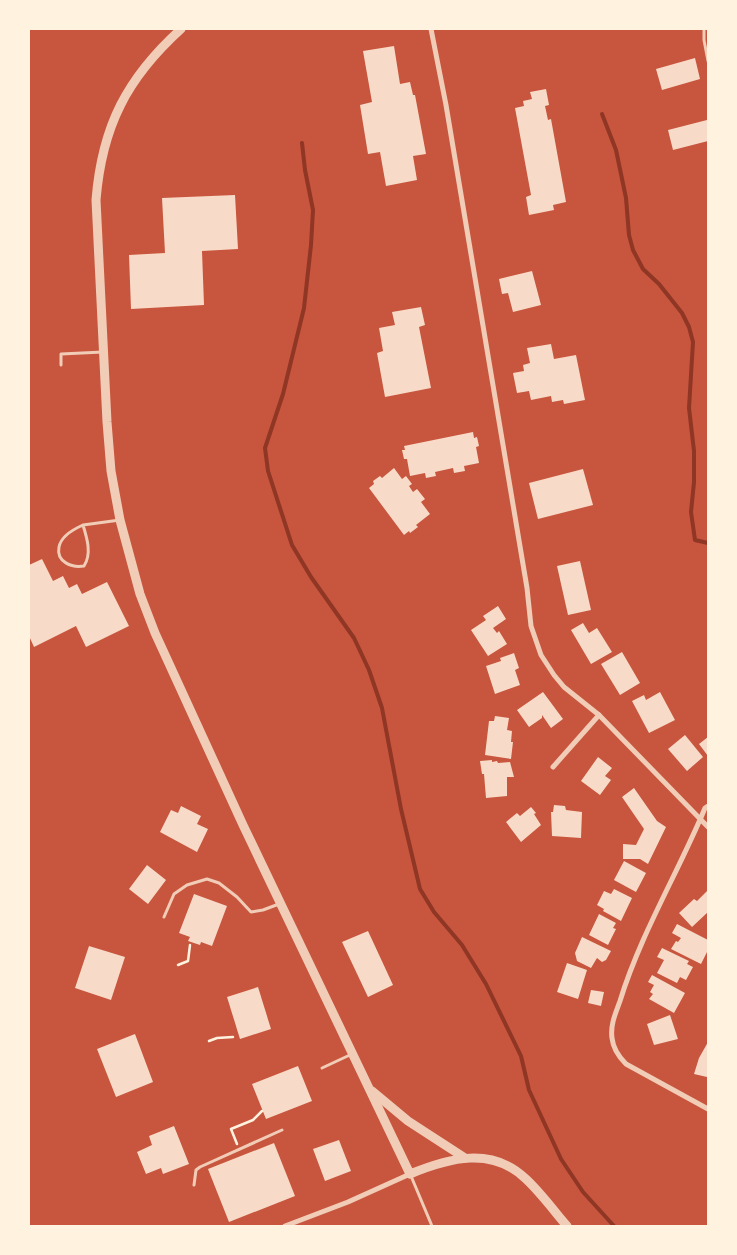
<svg xmlns="http://www.w3.org/2000/svg" width="737" height="1255" font-family="'PT Sans',sans-serif">
	<style>
		.lines { fill: none; stroke-linecap: round; stroke-linejoin: round }
		.stream { stroke: #8f3625; stroke-width: 4 }
		.building { fill: #f7dbc8 }
		.path { stroke: #fff3e0; stroke-width: 2.5 }
		.service { stroke: #f1ccb7; stroke-width: 3 }
		.minor { stroke: #f1ccb7; stroke-width: 5 }
		.tertiary { stroke: #f1ccb7; stroke-width: 9 }
	</style>
	<rect width="100%" height="100%" fill="#c8553d"/>
	<g class="lines">
		<g class="stream">
			<path d="M602 114 616 150 626 198 629 235 633 250 643 269 659 284 682 313 689 327 693 342 689 408 694 451V482L691 512 695 540 708 543"/>
			<path d="M302 143 305 170 313 210 311 245 304 308 283 394 265 448 268 471 292 545 311 577 354 638 369 670 382 708 401 809 420 889 434 912 462 945 486 984 521 1056 529 1090 561 1159 583 1192 614 1226"/>
		</g>
	</g>
	<g class="building">
		<path d="M394 46 400 84 410 82 413 95H415L426 154 413 156 417 180 386 186 380 152 368 154 360 105 372 102 363 51Z"/>
		<path d="M695 58 700 79 662 90 656 69Z"/>
		<path d="M546 89 549 105 545 106 548 120 551 119 566 202 553 205 554 210 529 215 526 197 531 195 515 108 524 106 523 101 532 99 530 92Z"/>
		<path d="M707 120 708 141 673 150 668 130Z"/>
		<path d="M235 195 238 249 202 251 204 305 131 309 129 255 165 253 162 198Z"/>
		<path d="M532 271 541 305 513 312 508 293 502 294 499 279Z"/>
		<path d="M421 307 425 325 419 327 431 388 385 397 377 353 383 351 379 328 395 325 392 312Z"/>
		<path d="M551 344 554 359 576 355 585 400 564 404 563 400 552 402 551 396 531 400 529 391 517 393 513 373 524 371 523 365 530 363 527 348Z"/>
		<path d="M473 432 474 438 477 437 479 446 476 447 479 463 464 466 465 471 454 473 453 468 435 472 436 476 426 478 425 473 410 476 407 459H404L402 450H405L404 446Z"/>
		<path d="M394 468 402 479 406 476 412 484 409 486 413 492 417 489 425 499 421 502 430 514 416 525 418 527 410 533 409 531 404 535 369 488 374 484 373 481 380 476 382 478Z"/>
		<path d="M583 469 593 505 538 519 529 483Z"/>
		<path d="M42 559 53 581 63 576 69 588 77 584 82 594 107 582 129 626 86 647 76 626 34 647 29 636V565Z"/>
		<path d="M580 561 591 610 568 615 557 566Z"/>
		<path d="M498 606 506 619 493 628 497 633 499 631 507 644 488 656 471 630 486 620 483 616Z"/>
		<path d="M583 623 589 633 597 628 612 652 591 664 571 630Z"/>
		<path d="M622 652 640 683 620 695 601 664Z"/>
		<path d="M514 653 519 668 515 670 520 685 495 694 486 666 501 661 500 658Z"/>
		<path d="M543 692 563 719 551 728 542 715V718L529 727 517 710Z"/>
		<path d="M660 692 675 720 649 733 632 701 644 695 646 700Z"/>
		<path d="M495 716 509 718 507 730 512 731 511 742H513L511 759 485 755 489 721H494Z"/>
		<path d="M685 735 703 757 687 771 668 749Z"/>
		<path d="M708 737V756L699 744Z"/>
		<path d="M598 757 612 768 605 776 611 780 600 795 581 781Z"/>
		<path d="M492 760V762L497 761 498 763 510 762 514 777H507V796L486 798 484 774H482L480 761Z"/>
		<path d="M634 788 657 821 666 827 648 864 640 859H623V844L636 845 644 829 622 797Z"/>
		<path d="M554 805 565 806 566 810 582 812 581 838 552 836 551 812H553Z"/>
		<path d="M181 806 201 816 197 824 208 829 197 852 160 832 171 810 178 813Z"/>
		<path d="M531 807 536 813 534 814 541 825 521 842 506 822 517 813 520 816Z"/>
		<path d="M624 861 646 873 636 892 614 880Z"/>
		<path d="M147 865 166 880 148 904 129 889Z"/>
		<path d="M614 889 632 898 621 921 603 911 604 909 597 905 604 891 611 894Z"/>
		<path d="M708 890V912L692 927 679 913 694 899 697 901Z"/>
		<path d="M194 894 227 906 212 946 201 942 200 945 188 941 190 937 179 933Z"/>
		<path d="M599 914 616 923 613 928 616 929 608 945 589 935Z"/>
		<path d="M677 924 708 940V950L701 964 671 949 676 941 678 942 681 938 672 933Z"/>
		<path d="M368 931 393 985 368 997 342 942Z"/>
		<path d="M582 937 611 951 606 960 602 962 597 958 591 968 577 961 575 953Z"/>
		<path d="M89 946 125 957 111 1000 75 988Z"/>
		<path d="M662 948 689 961 687 964 693 967 686 980 680 977 677 983 657 973 664 960 657 957Z"/>
		<path d="M567 963 587 970 578 999 557 992Z"/>
		<path d="M652 975 685 993 674 1013 649 999 653 994 650 992 654 985 648 982Z"/>
		<path d="M258 987 271 1029 240 1039 227 997Z"/>
		<path d="M591 990 604 992 601 1006 588 1003Z"/>
		<path d="M670 1015 678 1039 654 1045 647 1024Z"/>
		<path d="M135 1034 153 1082 116 1097 97 1049Z"/>
		<path d="M708 1042 707 1077 694 1074 699 1058Z"/>
		<path d="M298 1066 312 1101 266 1119 252 1084Z"/>
		<path d="M174 1126 189 1164 163 1174 161 1168 146 1174 137 1152 152 1145 149 1136Z"/>
		<path d="M339 1140 351 1171 325 1181 313 1149Z"/>
		<path d="M274 1143 295 1196 229 1222 208 1169Z"/>
	</g>
	<g class="lines">
		<g class="path">
			<path d="M178 965 188 961 190 945"/>
			<path d="M209 1041 217 1038 233 1037"/>
			<path d="M237 1144 231 1129 253 1120 262 1111"/>
		</g>
		<g class="service">
			<path d="M704 29V40L708 61"/>
			<path d="M61 365V354L103 352"/>
			<path d="M83 525C74 529 61 536 59 547 56 562 72 568 84 566 92 554 87 538 83 525L120 520"/>
			<path d="M164 917 174 894 187 885 207 879 219 883 237 897 251 912 263 910 279 904"/>
			<path d="M322 1068 352 1054"/>
			<path d="M411 1176 432 1226"/>
			<path d="M194 1185 196 1170 200 1167 282 1130"/>
		</g>
		<g class="minor">
			<path d="M431 29 446 105 527 588 531 626 541 655 554 675 564 687 599 715 708 827"/>
			<path d="M553 767 599 715"/>
			<path d="M708 806 705 808C678 873 641 933 620 1001 616 1012 610 1025 612 1038 613 1048 619 1057 626 1064L708 1109"/>
			<path d="M285 1226 348 1202 410 1174"/>
		</g>
		<g class="tertiary">
			<path d="M181 29C127 78 102 126 96 200L107 422 111 471 120 520 140 594 155 633 243 825 410 1174C449 1158 492 1146 526 1179 541 1193 554 1211 567 1226"/>
			<path d="M372 1091 408 1121 465 1158"/>
		</g>
	</g>
	<rect width="737" height="1255" fill="none" stroke="#fff3e0" stroke-width="60"/>
</svg>
